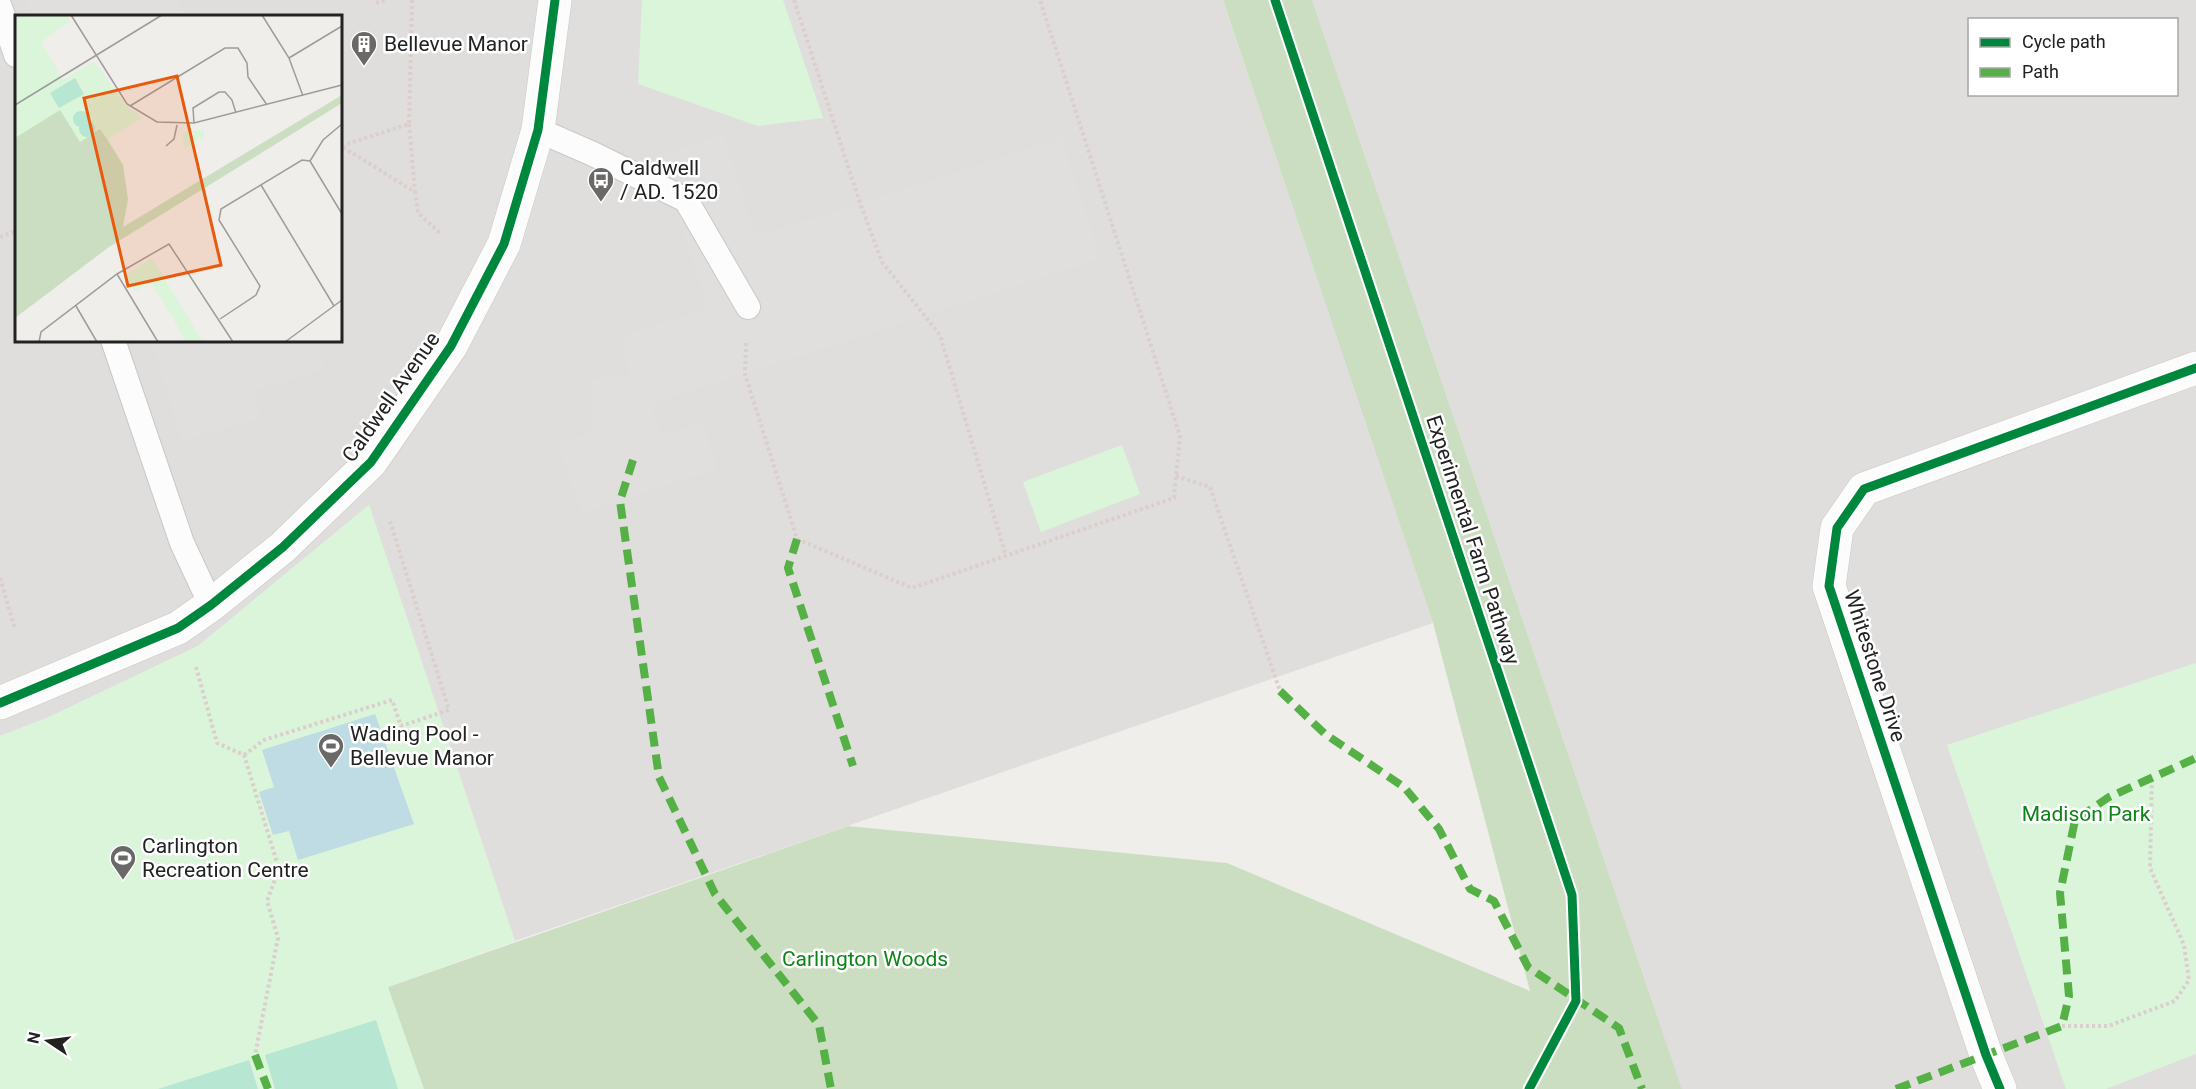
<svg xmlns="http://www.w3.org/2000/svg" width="2196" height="1089" font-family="Roboto,sans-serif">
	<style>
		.residential { fill: #dfdedc; fill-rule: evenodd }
		.forest { fill: #cbdec1 }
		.park { fill: #daf5da }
		.pitch { fill: #b7e6d2 }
		.parking { fill: #e0dfde }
		.water { fill: #bfdbe3 }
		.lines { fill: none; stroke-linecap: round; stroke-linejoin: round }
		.lane-casing { stroke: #c9c8c7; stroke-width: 26 }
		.street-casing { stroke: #c9c8c7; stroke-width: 34 }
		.path { stroke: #dccecd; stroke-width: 4; stroke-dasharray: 3 3; stroke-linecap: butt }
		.lane { stroke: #fdfcfc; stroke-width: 24 }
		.street { stroke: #fdfcfc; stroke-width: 33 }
		.quiet { stroke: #55b145; stroke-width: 8; stroke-dasharray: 15 8; stroke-linecap: butt }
		.cycleway-casing { stroke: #fff; stroke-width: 13 }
		.cycleway { stroke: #00873e; stroke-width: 9 }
		.labels { text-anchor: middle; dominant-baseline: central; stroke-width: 5; stroke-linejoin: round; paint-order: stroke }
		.poi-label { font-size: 21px; fill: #222; stroke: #fff; text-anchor: start }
		.street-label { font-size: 21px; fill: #222; stroke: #fff }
		.park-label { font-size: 21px; fill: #0c8416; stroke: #fff }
		.inset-road { fill: none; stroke: #9e9c9b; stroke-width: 1.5 }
		.view { fill: #e8590c; fill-opacity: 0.15; stroke: #e8590c; stroke-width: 3 }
		.inset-edge { fill: none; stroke: #222; stroke-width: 3 }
	</style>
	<rect width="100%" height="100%" fill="#f0eeeb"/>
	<g class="residential">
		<path d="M0 0H1223L1433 623 515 941 369 505 198 646 49 717 0 736ZM16 16H340V340H16Z"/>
		<path d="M1312 0H2196V1089H1682ZM1970 20H2176V94H1970Z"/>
	</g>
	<path class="forest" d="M1223 0H1312L1682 1089H398L388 987 848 826 1227 863 1530 991 1433 623Z"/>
	<g class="park">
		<path d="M642 0H783L823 118 758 126 638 84Z"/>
		<path d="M1122 445 1140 494 1041 532 1023 482Z"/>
		<path d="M369 505 515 941 388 987 424 1089H0V736L49 717 198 646Z"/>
		<path d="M2196 663V1054L2106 1089H2066L1947 745Z"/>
	</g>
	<g class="pitch">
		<path d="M376 1020 398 1089H275L265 1055Z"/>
		<path d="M249 1060 258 1089H158Z"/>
	</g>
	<g class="parking">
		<path d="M25 0H178L184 16H31Z"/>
		<path d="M723 135 756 237 1062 138 1100 259 651 404 661 436 703 422 718 469 582 513 557 444 594 431 592 379 630 376 622 336 708 308 659 155Z"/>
		<path d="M152 341H316L325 369 254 391 261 418 182 441Z"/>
	</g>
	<path class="water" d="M375 714 414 824 298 860 289 831 273 835 259 792 274 787 262 750Z"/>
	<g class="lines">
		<g class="lane-casing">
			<g id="lane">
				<path d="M0 7 16 55"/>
				<path d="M538 130 593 154 686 200 748 307"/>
				<path d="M113 340 182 543 211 605"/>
			</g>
		</g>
		<g class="street-casing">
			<g id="street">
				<path d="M0 703 178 628 211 605 283 547 371 462 451 346 504 244 538 130 555 0"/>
				<path d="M2000 1089 1986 1055 1829 586 1837 528 1864 489 2196 368"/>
			</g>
		</g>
		<g class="path">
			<path d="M412 0 409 124 341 146 415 192 418 213 441 234"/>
			<path d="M794 0 860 203 882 262 940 335 1006 556"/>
			<path d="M376 3 386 0"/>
			<path d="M409 124 415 192"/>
			<path d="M0 237 16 231"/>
			<path d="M746 343 745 374 797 539 912 588 1174 498 1180 436 1040 0"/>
			<path d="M1176 476 1210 487 1280 691"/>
			<path d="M0 578 15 629"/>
			<path d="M196 667 217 743 244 755 279 869 267 901 278 938 255 1055"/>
			<path d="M244 755 264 740 392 700 401 726 449 710 389 518"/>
			<path d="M2062 1026H2108L2175 1001 2189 980 2184 945 2150 868 2152 776"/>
		</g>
		<use href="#lane" class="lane"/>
		<use href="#street" class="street"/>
		<g class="quiet">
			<path d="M633 460 620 501 659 777 715 894 819 1025 831 1089"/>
			<path d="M797 539 788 568 853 766"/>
			<path d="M1280 691 1325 734 1404 787 1439 829 1470 889 1494 901 1528 967 1619 1028 1642 1089"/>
			<path d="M255 1055 268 1089"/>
			<path d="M1896 1089 2062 1026 2069 996 2060 893 2075 820 2109 797 2196 758"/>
		</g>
		<g class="cycleway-casing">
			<g id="cycleway">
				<path d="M1275 0 1572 895 1576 1001 1529 1089"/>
				<path d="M0 703 178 628 211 605 283 547 371 462 451 346 504 244 538 130 555 0"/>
				<path d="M2000 1089 1986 1055 1829 586 1837 528 1864 489 2196 368"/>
			</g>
		</g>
		<use href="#cycleway" class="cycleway"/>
	</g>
	<defs>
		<g id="building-pin" transform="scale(1.35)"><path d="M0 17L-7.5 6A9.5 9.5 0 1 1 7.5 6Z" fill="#6a6968" stroke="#fff"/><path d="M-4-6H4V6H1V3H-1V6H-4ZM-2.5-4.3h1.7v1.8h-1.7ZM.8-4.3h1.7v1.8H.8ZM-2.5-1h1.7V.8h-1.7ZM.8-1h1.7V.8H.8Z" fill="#fff"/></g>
		<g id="bus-pin" transform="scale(1.35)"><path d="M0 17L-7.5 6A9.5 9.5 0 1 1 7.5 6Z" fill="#6a6968" stroke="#fff"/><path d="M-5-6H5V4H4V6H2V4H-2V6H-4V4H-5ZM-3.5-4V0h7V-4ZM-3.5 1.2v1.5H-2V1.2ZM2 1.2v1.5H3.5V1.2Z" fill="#fff"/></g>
		<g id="stadium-pin" transform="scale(1.35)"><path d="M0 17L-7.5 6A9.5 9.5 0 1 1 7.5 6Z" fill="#6a6968" stroke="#fff"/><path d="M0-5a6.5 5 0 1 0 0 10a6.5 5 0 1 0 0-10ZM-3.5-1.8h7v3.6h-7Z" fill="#fff"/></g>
	</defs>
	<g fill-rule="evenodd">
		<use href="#building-pin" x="364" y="44"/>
		<use href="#bus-pin" x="601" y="180"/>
		<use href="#stadium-pin" x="331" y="746"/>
		<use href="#stadium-pin" x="123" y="858"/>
	</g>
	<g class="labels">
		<g class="poi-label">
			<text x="384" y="44">Bellevue Manor</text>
			<text x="620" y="168">Caldwell<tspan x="620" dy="24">/ AD. 1520</tspan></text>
			<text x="350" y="734">Wading Pool -<tspan x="350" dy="24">Bellevue Manor</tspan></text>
			<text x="142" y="846">Carlington<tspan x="142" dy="24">Recreation Centre</tspan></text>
		</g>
		<g class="street-label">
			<text transform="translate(391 397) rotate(-55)">Caldwell Avenue</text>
			<text transform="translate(1473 540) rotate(72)">Experimental Farm Pathway</text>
			<text transform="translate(1875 666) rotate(72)">Whitestone Drive</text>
		</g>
		<g class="park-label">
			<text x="2086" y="814">Madison Park</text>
			<text x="865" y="959">Carlington Woods</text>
		</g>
	</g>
	<g transform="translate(15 15)">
		<rect width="327" height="327" fill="#f0eeeb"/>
		<path d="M327 80V88L94 232 0 303V94L66 81 108 150 113 184 108 212Z" fill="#cbdec1"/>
		<path d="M0 0H52L55 7 26 27 48 65 79 46 111 91 127 103 92 124 85 114 65 127 45 95 0 123ZM189 114V122L169 134 168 118ZM137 243 188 327H172L136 267 120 276 109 261Z" fill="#daf5da"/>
		<path d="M60 63 69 79 44 93 35 78ZM58 104a8 8 0 1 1 16 0a8 8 0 1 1-16 0ZM64 114a8 8 0 1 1 16 0a8 8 0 1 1-16 0Z" fill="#b7e6d2"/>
		<path class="inset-road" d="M56 0 112 89 142 107 179 108 327 70M247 0 274 43 288 81M274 43 327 11M0 90 147 0M115 91 210 33H223L232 48 233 62 252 90M179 108 178 93 204 77H210L217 85 221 98M151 131 159 124 162 110M295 146 327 199M295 146 308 125 327 109M246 170 319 291M102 259 143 327M61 291 82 327M205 304 241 280 245 271 204 205 206 194 287 145 295 146M24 327 26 317 102 259 154 229 218 327M270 327 327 285"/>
		<path class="view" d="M162 61 206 250 113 271 69 83Z"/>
		<rect width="327" height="327" class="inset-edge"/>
	</g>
	<rect x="1968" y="18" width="210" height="78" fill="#ffffff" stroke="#a7a7a7" stroke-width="1.5"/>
	<rect x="1980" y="38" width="30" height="9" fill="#00873e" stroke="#a7a7a7" stroke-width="1.5"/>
	<text x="2022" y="48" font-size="18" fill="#222222">Cycle path</text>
	<rect x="1980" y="68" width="30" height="9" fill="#55b145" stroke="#a7a7a7" stroke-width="1.5"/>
	<text x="2022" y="78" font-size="18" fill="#222222">Path</text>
	<g transform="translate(48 1041) rotate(283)" stroke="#ffffff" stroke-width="4.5" paint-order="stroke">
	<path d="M0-4.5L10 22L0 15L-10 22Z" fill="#222222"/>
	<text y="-9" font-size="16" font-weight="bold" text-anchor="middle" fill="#222222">N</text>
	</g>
</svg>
